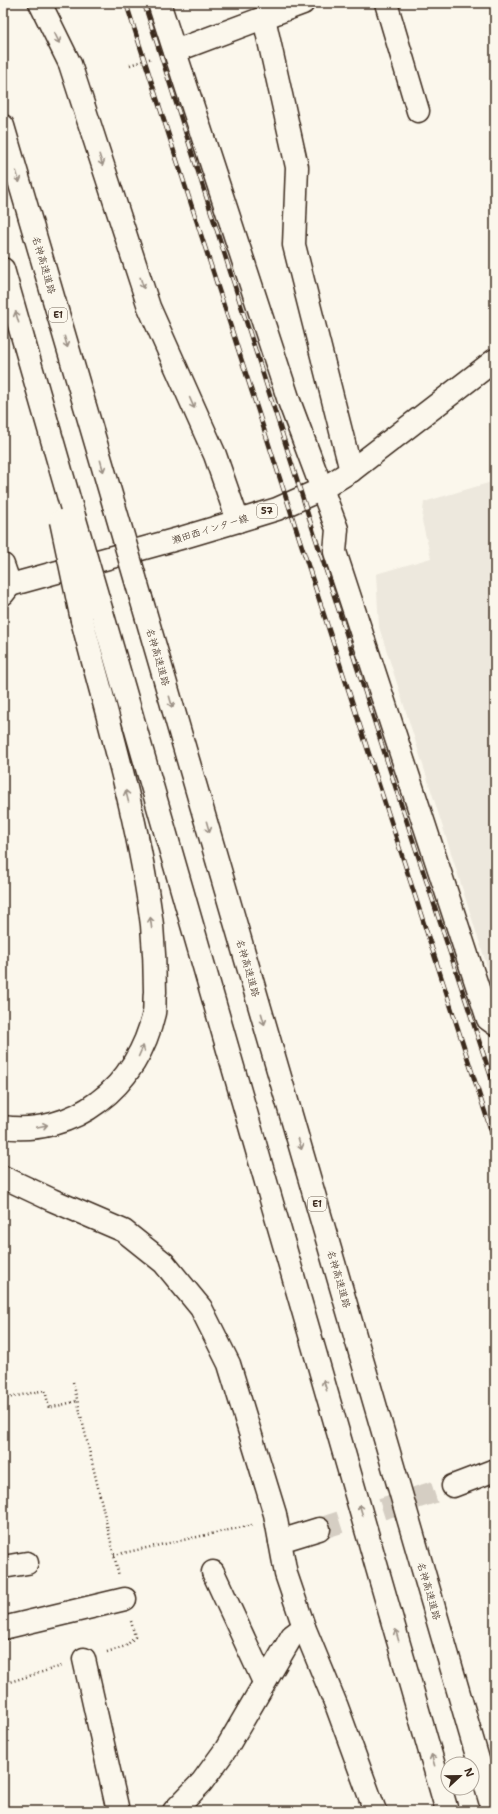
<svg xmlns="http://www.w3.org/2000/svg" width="498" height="1814" font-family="'Shantell Sans','Klee One',sans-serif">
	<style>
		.built { fill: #ede8dd }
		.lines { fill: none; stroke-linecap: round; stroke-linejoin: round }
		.minor-tunnel { stroke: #d5cec3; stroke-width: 22; stroke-dasharray: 22 11; stroke-linecap: butt }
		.minor-casing { stroke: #3b2a1e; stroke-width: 25 }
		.primary-casing { stroke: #3b2a1e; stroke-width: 25 }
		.motorway-casing { stroke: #3b2a1e; stroke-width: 25 }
		.path { stroke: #3b2a1e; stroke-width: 2.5; stroke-dasharray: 1 3; stroke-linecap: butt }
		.minor { stroke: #fbf7ec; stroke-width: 22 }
		.primary { stroke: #fbf7ec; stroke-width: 22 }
		.motorway { stroke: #fbf7ec; stroke-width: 22 }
		.rail-casing { stroke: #3b2a1e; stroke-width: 4.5 }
		.rail { stroke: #fbf7ec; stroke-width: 3; stroke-dasharray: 9; stroke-linecap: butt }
		.motorway-bridge-casing { stroke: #3b2a1e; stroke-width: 25; stroke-linecap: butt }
		.motorway-bridge { stroke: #fbf7ec; stroke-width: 22 }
		.oneway { stroke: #9b9085 }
		.labels { text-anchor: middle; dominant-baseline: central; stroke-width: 4; stroke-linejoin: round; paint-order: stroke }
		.shield { fill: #fbf7ec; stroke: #75685c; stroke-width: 1 }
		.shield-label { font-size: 9px; font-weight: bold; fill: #3b2a1e }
		.street-label { font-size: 10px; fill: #3b2a1e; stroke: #fbf7ec }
	</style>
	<rect width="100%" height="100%" fill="#fbf7ec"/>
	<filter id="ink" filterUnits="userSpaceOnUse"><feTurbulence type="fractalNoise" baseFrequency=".025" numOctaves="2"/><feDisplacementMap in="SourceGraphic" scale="8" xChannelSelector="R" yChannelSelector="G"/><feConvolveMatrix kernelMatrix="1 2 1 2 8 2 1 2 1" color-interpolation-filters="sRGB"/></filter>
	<g filter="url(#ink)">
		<path class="built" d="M495 481V991L379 627 376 574 431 558 422 521 424 502Z"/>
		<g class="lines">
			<path class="minor-tunnel" d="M319 1529 453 1486"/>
			<g class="minor-casing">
				<g id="minor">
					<path d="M159 3 289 401 337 529 335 552 488 1019 495 1024"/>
					<path d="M386 3 418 111"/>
					<path d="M264 18 297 167 294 245 351 471"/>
					<path d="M175 51 303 3"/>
					<path d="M3 565 10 585"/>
					<path d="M3 1177 52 1200 124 1231 164 1263 201 1308 229 1364 275 1514 286 1574 304 1627 337 1707 375 1811"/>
					<path d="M453 1486 495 1470"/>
					<path d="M280 1541 319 1529"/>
					<path d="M3 1567 27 1563"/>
					<path d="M213 1572 264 1682"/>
					<path d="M3 1628 125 1599"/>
					<path d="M84 1659 118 1811"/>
					<path d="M174 1811 202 1782 226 1749 292 1636 304 1627"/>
				</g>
			</g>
			<g class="primary-casing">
				<path id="primary" d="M3 587 181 538 238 521 277 509 322 489 351 471 495 360"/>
			</g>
			<g class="motorway-casing">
				<g id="motorway">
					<path d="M40 3 70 64 149 307 215 455 238 521"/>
					<path d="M3 126 114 505"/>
					<path d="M3 269 74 516"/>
					<path d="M3 594 10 585"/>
					<path d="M141 598 493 1811"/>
					<path d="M102 612 447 1811"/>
					<path d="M3 1127C36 1132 72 1122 98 1102 127 1081 146 1048 154 1013 155 1007 154 999 155 992 155 969 154 947 152 925 139 821 108 720 82 620"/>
				</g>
			</g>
			<g class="path">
				<path d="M130 65 152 58"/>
				<path d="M73 1382 119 1576"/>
				<path d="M3 1399 45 1390 49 1408 77 1401"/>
				<path d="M114 1555 252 1525"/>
				<path d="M107 1652 126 1646 135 1637 131 1621"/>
				<path d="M3 1684 62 1666"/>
			</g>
			<use href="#minor" class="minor"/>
			<use href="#primary" class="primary"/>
			<use href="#motorway" class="motorway"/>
			<g class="rail-casing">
				<g id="rail">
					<path d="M126 3 495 1143"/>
					<path d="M144 3 397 792 495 1089"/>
				</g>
			</g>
			<use href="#rail" class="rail"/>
			<g class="motorway-bridge-casing">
				<g id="motorway-bridge">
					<path d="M114 505 141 598"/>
					<path d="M74 516 102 612"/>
					<path d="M61 521 82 620"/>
				</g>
			</g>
			<use href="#motorway-bridge" class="motorway-bridge"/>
		</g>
		<defs><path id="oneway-shaft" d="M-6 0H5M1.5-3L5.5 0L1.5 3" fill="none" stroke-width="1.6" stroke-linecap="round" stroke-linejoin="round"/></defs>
		<g class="oneway">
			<use href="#oneway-shaft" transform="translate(57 38) rotate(64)"/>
			<use href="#oneway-shaft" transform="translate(101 160) rotate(72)"/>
			<use href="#oneway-shaft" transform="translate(18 177) rotate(74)"/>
			<use href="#oneway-shaft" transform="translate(142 283) rotate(72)"/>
			<use href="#oneway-shaft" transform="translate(17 317) rotate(-106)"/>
			<use href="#oneway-shaft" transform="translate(66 342) rotate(74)"/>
			<use href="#oneway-shaft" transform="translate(192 403) rotate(66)"/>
			<use href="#oneway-shaft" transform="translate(102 466) rotate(74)"/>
			<use href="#oneway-shaft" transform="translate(171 702) rotate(74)"/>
			<use href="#oneway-shaft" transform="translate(127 796) rotate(-104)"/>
			<use href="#oneway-shaft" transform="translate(208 827) rotate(74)"/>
			<use href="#oneway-shaft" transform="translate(151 923) rotate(-97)"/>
			<use href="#oneway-shaft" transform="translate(263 1019) rotate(74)"/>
			<use href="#oneway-shaft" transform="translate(141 1051) rotate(-66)"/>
			<use href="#oneway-shaft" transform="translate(42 1126) rotate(-12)"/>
			<use href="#oneway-shaft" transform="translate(300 1144) rotate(74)"/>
			<use href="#oneway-shaft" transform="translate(325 1385) rotate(-106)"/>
			<use href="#oneway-shaft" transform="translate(361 1510) rotate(-106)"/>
			<use href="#oneway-shaft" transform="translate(397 1635) rotate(-106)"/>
			<use href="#oneway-shaft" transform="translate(433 1760) rotate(-106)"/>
		</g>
	</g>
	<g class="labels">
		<g class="shield">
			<rect x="49" y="308" width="18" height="14" rx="3"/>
			<rect x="257" y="504" width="20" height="14" rx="3"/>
			<rect x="308" y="1197" width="18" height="14" rx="3"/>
		</g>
		<g class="shield-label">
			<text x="58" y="315">E1</text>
			<text x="267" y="511">57</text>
			<text x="317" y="1204">E1</text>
		</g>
		<g class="street-label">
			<text transform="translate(44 265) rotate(74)">名神高速道路</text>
			<text transform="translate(210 529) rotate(-17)">瀬田西インター線</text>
			<text transform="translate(158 657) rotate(74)">名神高速道路</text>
			<text transform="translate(248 968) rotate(74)">名神高速道路</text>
			<text transform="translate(339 1279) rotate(74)">名神高速道路</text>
			<text transform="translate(429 1591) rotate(74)">名神高速道路</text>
		</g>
	</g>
	<rect width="498" height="1814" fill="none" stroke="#fbf7ec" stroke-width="16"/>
	<rect x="8" y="8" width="482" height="1798" fill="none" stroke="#3b2a1e" stroke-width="1.5" filter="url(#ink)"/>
	<g transform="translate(460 1776) rotate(68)"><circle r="19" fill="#fbf7ec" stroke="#aea59a"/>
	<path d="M0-3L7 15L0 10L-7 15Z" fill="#3b2a1e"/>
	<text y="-6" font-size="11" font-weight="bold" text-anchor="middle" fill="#3b2a1e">N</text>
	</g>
</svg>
